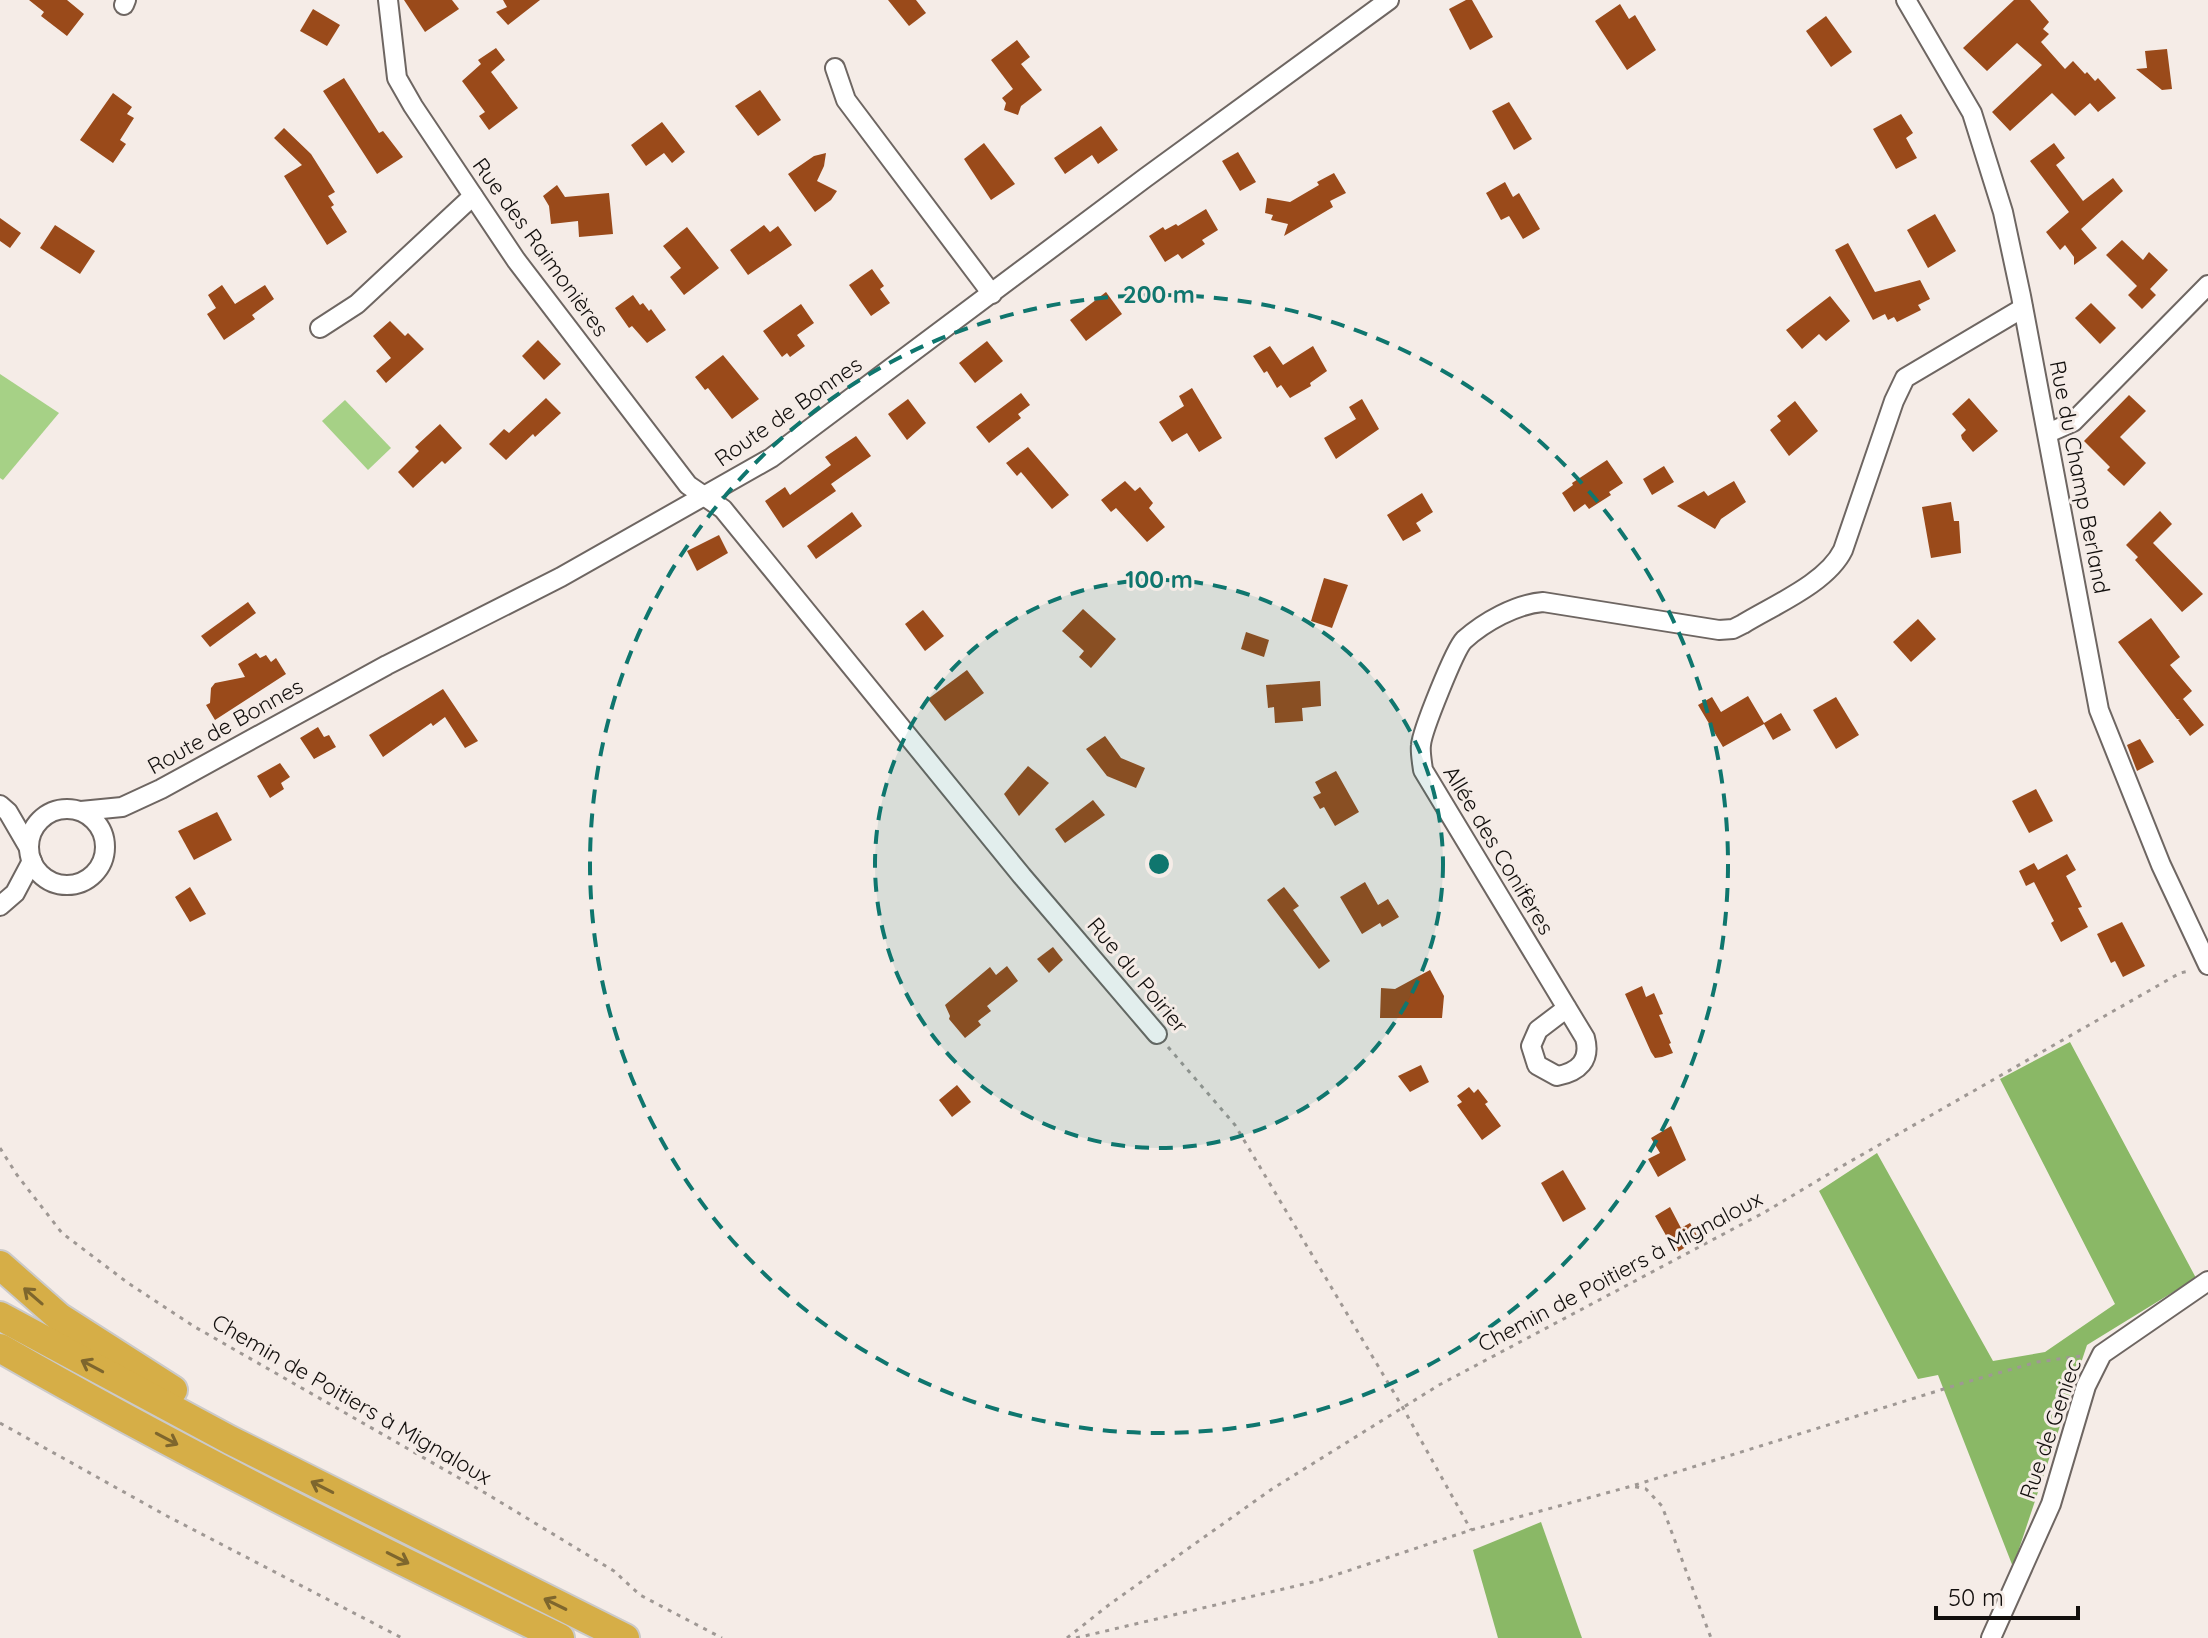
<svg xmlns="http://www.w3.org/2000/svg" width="2208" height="1638" font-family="Quicksand,sans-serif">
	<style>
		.green { fill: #a6d186 }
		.forest { fill: #8ab866 }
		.building { fill: #9a4a1a }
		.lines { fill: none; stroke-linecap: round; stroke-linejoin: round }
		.minor-casing { stroke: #6e6662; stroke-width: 22 }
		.highway-casing { stroke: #cbcaca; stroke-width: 32 }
		.path { stroke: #9f9894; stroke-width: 3; stroke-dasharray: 4 6; stroke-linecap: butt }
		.minor { stroke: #fff; stroke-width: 18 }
		.highway { stroke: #d6ae47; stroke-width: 28 }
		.oneway { stroke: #7e662d }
		.ring { fill: none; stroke: #0f766e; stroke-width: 4; stroke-dasharray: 14 10 }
		.labels { text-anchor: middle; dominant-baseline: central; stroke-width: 6; stroke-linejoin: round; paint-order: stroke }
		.street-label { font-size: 22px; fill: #120f0d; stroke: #f5ece7 }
		.centre { fill: #0f766e; stroke: #f5ece7; stroke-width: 4 }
		.ring-label { font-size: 24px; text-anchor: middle; font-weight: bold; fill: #0f766e; stroke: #f5ece7; stroke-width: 6; stroke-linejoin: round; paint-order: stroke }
	</style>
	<rect width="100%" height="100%" fill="#f5ece7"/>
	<g class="green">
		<path d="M0 374 59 413 3 480 0 478Z"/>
		<path d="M345 400 391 448 368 470 322 421Z"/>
	</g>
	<g class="forest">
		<path d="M2070 1042 2196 1278 2087 1345 2013 1567 1938 1375 1918 1379 1819 1191 1877 1153 1993 1361 2045 1352 2115 1304 2000 1079Z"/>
		<path d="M1541 1522 1582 1638H1498L1473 1550Z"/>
	</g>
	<g class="building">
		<path d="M29 0H67L84 14 67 36 41 16 44 12Z"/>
		<path d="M404 0H452L459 9 425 32Z"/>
		<path d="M503 0H540L508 25 496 12 507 7Z"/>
		<path d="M888 0H916L926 13 909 26Z"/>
		<path d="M1466 0H1472L1493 37 1470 50 1449 9Z"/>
		<path d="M2014 0H2030L2049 22 2043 29 2049 34 2041 42 2065 69 2073 61 2085 74 2087 72 2095 81 2098 78 2116 98 2098 112 2090 103 2075 116 2052 93 2010 131 1992 112 2042 65 2017 43 1987 71 1963 48Z"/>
		<path d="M1620 4 1629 19 1635 15 1656 50 1627 70 1595 21Z"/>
		<path d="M313 9 340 25 327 46 300 31Z"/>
		<path d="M1826 16 1852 52 1831 67 1806 31Z"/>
		<path d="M1017 40 1030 57 1021 64 1042 90 1021 106 1018 115 1004 110 1006 103 1002 98 1013 89 991 60Z"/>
		<path d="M496 48 505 60 491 72 518 108 489 130 479 116 485 112 462 81 481 64 478 60Z"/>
		<path d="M2167 49 2172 89 2162 90 2136 69 2147 68 2145 51Z"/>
		<path d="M344 78 379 133 383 131 403 157 377 174 323 91Z"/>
		<path d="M760 90 781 120 758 136 735 106Z"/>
		<path d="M113 93 132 107 127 114 134 118 120 140 126 144 113 163 80 140Z"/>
		<path d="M1509 102 1532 139 1514 150 1492 111Z"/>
		<path d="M1901 114 1913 133 1906 138 1917 158 1896 169 1873 129Z"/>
		<path d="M662 122 685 152 672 163 664 153 646 166 631 145Z"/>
		<path d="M1101 126 1118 150 1098 164 1092 155 1065 174 1054 158Z"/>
		<path d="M284 128 311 154 335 192 328 196 334 205 331 207 347 232 327 245 284 176 302 165 274 138Z"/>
		<path d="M984 143 1015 184 991 200 964 159Z"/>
		<path d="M2054 143 2065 158 2056 165 2083 201 2113 178 2123 191 2081 229 2097 248 2074 265V257L2065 245 2060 250 2046 232 2069 212 2030 161Z"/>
		<path d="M1238 152 1256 182 1240 191 1222 161Z"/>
		<path d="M826 153 824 166 817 181 837 191 831 200 815 212 788 174 814 156Z"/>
		<path d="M1334 173 1346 193 1330 201 1333 207 1284 236 1288 224 1271 220 1273 215 1265 213 1267 198 1290 202 1319 185 1317 182Z"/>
		<path d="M1505 182 1513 197 1519 193 1540 229 1523 239 1509 216 1501 220 1486 193Z"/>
		<path d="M557 185 565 197 609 193 613 234 579 237 578 221 551 224 549 206 543 196Z"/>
		<path d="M1206 209 1218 230 1202 240 1205 244 1182 259 1178 254 1165 262 1149 236 1163 227 1165 230 1176 224 1178 226Z"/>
		<path d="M1935 214 1956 251 1928 268 1907 230Z"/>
		<path d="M0 218 21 233 10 248 0 241Z"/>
		<path d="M55 225 95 251 80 274 40 248Z"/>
		<path d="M764 225 770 232 778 226 792 245 748 275 730 250Z"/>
		<path d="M687 227 719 268 684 295 670 277 681 268 663 246Z"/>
		<path d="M2122 240 2143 260 2149 252 2168 270 2150 289 2156 295 2142 309 2128 295 2137 286 2106 255Z"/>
		<path d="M1848 243 1875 292 1920 280 1930 299 1918 305 1921 310 1897 322 1894 317 1888 320 1885 314 1873 320 1835 250Z"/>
		<path d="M872 269 884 286 880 289 890 303 871 316 849 285Z"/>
		<path d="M222 285 235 304 265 285 274 299 252 315 255 319 224 340 207 314 216 308 208 295Z"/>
		<path d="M1106 292 1122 314 1086 341 1070 320Z"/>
		<path d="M633 295 640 305 643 303 649 311 651 309 666 330 647 343 632 326 629 328 615 308Z"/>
		<path d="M1830 296 1850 321 1826 341 1819 334 1802 349 1786 330Z"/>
		<path d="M2091 303 2116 328 2100 344 2075 318Z"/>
		<path d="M801 304 814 323 797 335 805 346 790 357 787 353 782 357 763 331Z"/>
		<path d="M390 321 405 336 408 333 424 349 386 383 376 371 391 358 373 336Z"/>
		<path d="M538 340 561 364 544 380 522 356Z"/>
		<path d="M987 341 1003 361 975 383 959 363Z"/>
		<path d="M1270 346 1283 365 1313 346 1327 371 1310 383 1311 386 1290 398 1281 385 1277 388 1267 371 1264 373 1253 356Z"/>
		<path d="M723 355 759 399 732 419 708 388 705 390 695 377Z"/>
		<path d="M1192 388 1222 438 1199 452 1187 433 1172 442 1159 422 1184 406 1179 396Z"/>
		<path d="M1021 393 1030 405 1018 414 1021 418 989 443 976 427Z"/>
		<path d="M2129 395 2146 411 2120 437 2146 463 2124 486 2107 470 2110 467 2084 441Z"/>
		<path d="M546 398 561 413 535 437 533 434 506 460 489 444 504 429 509 433Z"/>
		<path d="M1969 398 1998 431 1973 452 1962 439 1961 435 1966 430 1952 414Z"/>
		<path d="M908 399 926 423 907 440 888 414Z"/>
		<path d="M1362 399 1379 429 1336 459 1324 438 1356 419 1349 407Z"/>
		<path d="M1795 401 1818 431 1789 456 1770 430 1781 421 1777 416Z"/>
		<path d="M440 424 462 448 445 464 442 461 413 488 398 472 419 451 415 447Z"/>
		<path d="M856 436 871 456 831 484 836 491 783 528 765 501 785 487 790 495 831 465 825 457Z"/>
		<path d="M1028 447 1069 495 1052 509 1021 472 1017 476 1006 463Z"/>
		<path d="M1607 460 1623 483 1609 492 1611 495 1589 509 1585 504 1574 512 1562 493 1573 485 1572 483Z"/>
		<path d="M1664 466 1674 482 1652 495 1643 479Z"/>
		<path d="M1125 481 1135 491 1140 487 1153 503 1149 508 1165 527 1147 542 1116 508 1111 512 1101 500Z"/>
		<path d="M1734 481 1746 502 1721 519 1715 529 1677 506 1704 491 1708 496Z"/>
		<path d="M1422 493 1433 512 1416 523 1421 531 1403 541 1387 515Z"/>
		<path d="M1951 502 1954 521H1959L1961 553 1931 558 1922 507Z"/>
		<path d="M2160 511 2172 524 2153 543 2203 594 2182 612 2135 560 2138 557 2126 545Z"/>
		<path d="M852 512 862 526 816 559 807 546Z"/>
		<path d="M719 535 728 553 697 571 687 551Z"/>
		<path d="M1324 578 1348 585 1332 628 1311 621Z"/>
		<path d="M248 602 256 613 210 647 201 636Z"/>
		<path d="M1083 609 1116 639 1091 668 1079 657 1084 651 1062 631Z"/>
		<path d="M923 610 944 636 925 651 905 624Z"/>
		<path d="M2151 618 2180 657 2170 665 2192 691 2183 699 2204 725 2190 736 2178 720 2180 719H2177L2118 642Z"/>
		<path d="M1918 619 1936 639 1911 662 1893 642Z"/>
		<path d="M1246 632 1269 640 1264 657 1241 649Z"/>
		<path d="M256 653 260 658 266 655 271 662 276 658 286 674 215 720 206 705 210 703 211 688 215 683 245 677 238 664Z"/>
		<path d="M967 670 984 693 945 721 928 699Z"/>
		<path d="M1320 681 1321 706 1302 708 1303 721 1275 723 1274 707 1268 708 1266 685Z"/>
		<path d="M443 689 478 741 465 748 445 717 433 726 431 723 383 757 369 735Z"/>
		<path d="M1748 696 1764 723 1781 713 1791 730 1773 740 1764 724 1723 747 1698 705 1712 697 1721 712Z"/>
		<path d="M1836 697 1859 735 1836 749 1813 710Z"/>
		<path d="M318 727 324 737 329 735 336 747 314 759 300 738Z"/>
		<path d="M1105 736 1121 758 1145 768 1136 788 1107 776 1086 749Z"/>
		<path d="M2140 739 2154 762 2137 771 2127 745Z"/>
		<path d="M280 763 290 777 281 783 284 789 270 798 257 776Z"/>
		<path d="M1028 766 1049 783 1019 816 1004 794Z"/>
		<path d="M1336 771 1359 812 1335 826 1324 807 1320 809 1313 797 1321 793 1315 782Z"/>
		<path d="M2036 789 2053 821 2029 833 2012 801Z"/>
		<path d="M1093 800 1105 815 1065 843 1055 829Z"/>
		<path d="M217 812 232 840 194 860 178 831Z"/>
		<path d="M2067 854 2076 870 2066 876 2082 907 2078 908 2088 927 2061 942 2051 923 2054 921 2034 882 2026 886 2019 871 2034 863 2038 870Z"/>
		<path d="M1365 882 1378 905 1388 899 1399 917 1382 927 1380 923 1362 934 1340 897Z"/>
		<path d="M190 887 206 914 190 922 175 897Z"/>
		<path d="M1284 887 1299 906 1293 910 1330 961 1319 969 1267 900Z"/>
		<path d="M2122 922 2145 966 2123 977 2115 961 2111 963 2097 934Z"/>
		<path d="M1053 947 1063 960 1049 973 1037 959Z"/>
		<path d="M1007 966 1018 981 987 1006 991 1011 978 1021 981 1025 965 1038 949 1019 950 1016 945 1005 990 967 996 975Z"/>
		<path d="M1430 970 1444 996 1442 1018H1380L1381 988 1395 989Z"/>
		<path d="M1642 986 1646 997 1654 993 1663 1014 1659 1015 1671 1043 1669 1044 1673 1053 1662 1057 1655 1058 1651 1052 1625 994Z"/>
		<path d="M1421 1065 1429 1082 1410 1092 1398 1076Z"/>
		<path d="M957 1085 971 1102 952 1117 939 1100Z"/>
		<path d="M1469 1087 1474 1093 1478 1089 1488 1102 1485 1104 1501 1126 1482 1140 1457 1105 1462 1102 1457 1096Z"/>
		<path d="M1671 1126 1686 1160 1658 1177 1648 1159 1660 1153 1651 1138Z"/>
		<path d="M1563 1170 1586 1209 1563 1222 1541 1183Z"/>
		<path d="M1670 1207 1681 1228 1690 1223 1699 1239 1676 1253 1655 1216Z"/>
	</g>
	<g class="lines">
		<g class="minor-casing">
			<g id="minor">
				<path d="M388 0 397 78 413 106 516 260 688 485 723 509 1022 876 1157 1034"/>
				<path d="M1906 0 1972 113 2003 212 2021 296 2099 710 2161 865 2208 965"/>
				<path d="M124 5 126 0"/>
				<path d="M835 68 846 100 992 294"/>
				<path d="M320 328 357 304 473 196"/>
				<path d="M2048 433 2073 422 2208 285"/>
				<path d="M0 805 8 812 29 848"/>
				<circle cx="67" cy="847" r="38"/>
				<path d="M81 811 122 807 161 789 387 665 561 577 771 458 1145 178 1389 0"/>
				<path d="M0 906 15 893 32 861"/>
				<path d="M1567 1008 1538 1030 1531 1046 1537 1065 1557 1076C1579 1072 1591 1060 1585 1038L1423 770C1422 762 1420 752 1421 745 1422 731 1455 649 1464 640 1484 622 1516 604 1543 602L1719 630 1733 629 1743 624C1774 605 1827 583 1843 550L1894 401 1905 378 2023 308"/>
				<path d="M1991 1638 2051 1504 2086 1386 2102 1354 2208 1281"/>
			</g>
		</g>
		<g class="highway-casing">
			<g id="highway">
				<path d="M0 1265 59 1317 173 1390"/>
				<path d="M0 1316 230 1440 625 1638"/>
				<path d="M0 1348C182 1453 372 1547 560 1638"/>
			</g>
		</g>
		<g class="path">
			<path d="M1168 1047 1235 1125 1403 1408 1471 1530"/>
			<path d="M0 1148 17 1175 62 1233 128 1283 195 1327 487 1494 614 1571 640 1595 722 1638"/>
			<path d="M0 1423 167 1516 402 1638"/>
			<path d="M1635 1485 1963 1383 2037 1362 2081 1356"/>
			<path d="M1067 1638 1110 1604 1272 1489 1439 1385 1765 1212 1837 1169 2180 973 2189 971"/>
			<path d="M1076 1638 1317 1581 1471 1530 1632 1486 1646 1489 1662 1506 1711 1638"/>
		</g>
		<use href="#minor" class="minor"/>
		<use href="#highway" class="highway"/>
	</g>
	<defs><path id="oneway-shaft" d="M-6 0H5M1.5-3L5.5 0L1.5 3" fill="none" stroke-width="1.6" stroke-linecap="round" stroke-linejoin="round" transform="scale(2)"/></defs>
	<g class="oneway">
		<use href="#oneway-shaft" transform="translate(33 1296) rotate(-139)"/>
		<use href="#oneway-shaft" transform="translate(92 1366) rotate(-152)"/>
		<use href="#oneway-shaft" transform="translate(167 1439) rotate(28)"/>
		<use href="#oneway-shaft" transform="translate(322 1487) rotate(-153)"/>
		<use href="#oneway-shaft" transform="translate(398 1558) rotate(27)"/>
		<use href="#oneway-shaft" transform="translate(555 1604) rotate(-154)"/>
	</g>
	<circle cx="1159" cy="864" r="284" fill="#0f766e" fill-opacity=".12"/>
	<g class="ring">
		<circle cx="1159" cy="864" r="284"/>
		<circle cx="1159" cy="864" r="569"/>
	</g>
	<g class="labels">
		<g class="street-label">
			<text transform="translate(541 247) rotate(54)">Rue des Raimonières</text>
			<text transform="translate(788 411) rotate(-35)">Route de Bonnes</text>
			<text transform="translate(2080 477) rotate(79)">Rue du Champ Berland</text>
			<text transform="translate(225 726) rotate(-29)">Route de Bonnes</text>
			<text transform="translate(1499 850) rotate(59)">Allée des Conifères</text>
			<text transform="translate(1138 975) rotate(50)">Rue du Poirier</text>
			<text transform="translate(1620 1271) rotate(-28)">Chemin de Poitiers à Mignaloux</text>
			<text transform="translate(352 1399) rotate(30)">Chemin de Poitiers à Mignaloux</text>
			<text transform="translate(2050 1429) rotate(-71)">Rue de Geniec</text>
		</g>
	</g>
	<circle cx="1159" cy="864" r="12" class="centre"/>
	<g class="ring-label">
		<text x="1159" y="303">200 m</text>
		<text x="1159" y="588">100 m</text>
	</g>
	<path d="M1936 1606v12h142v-12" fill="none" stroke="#120f0d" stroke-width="4"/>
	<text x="1948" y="1606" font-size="24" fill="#120f0d" stroke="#f5ece7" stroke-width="6" paint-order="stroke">50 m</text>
</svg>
